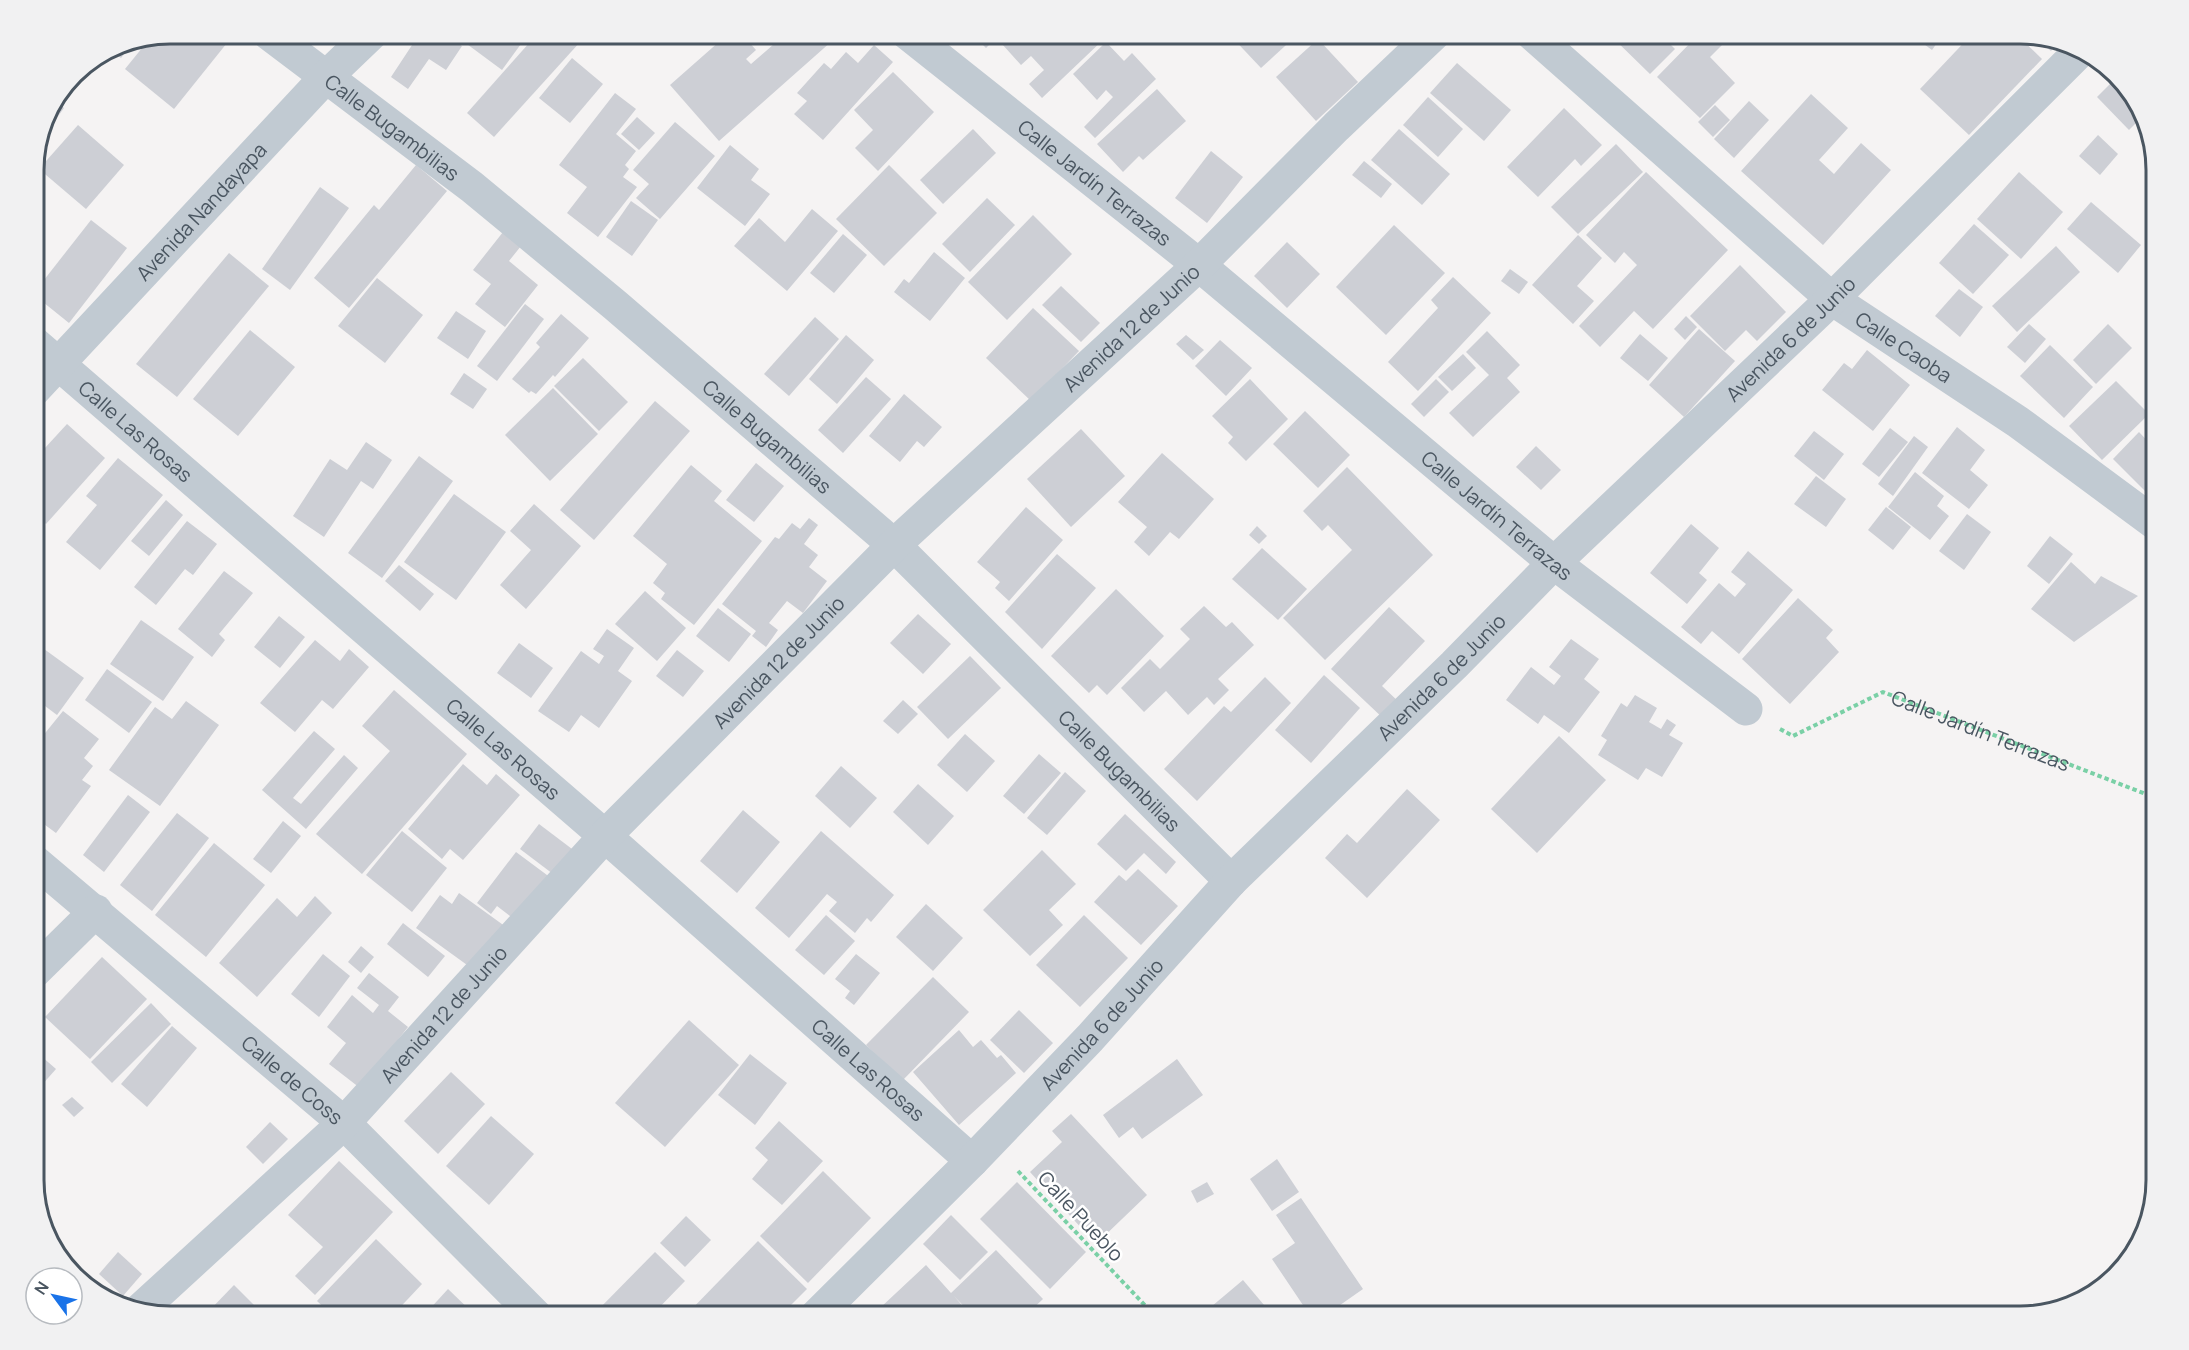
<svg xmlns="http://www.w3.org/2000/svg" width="2189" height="1350" font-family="Manrope,sans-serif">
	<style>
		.building { fill: #cdcfd5 }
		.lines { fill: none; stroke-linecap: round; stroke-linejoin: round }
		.path { stroke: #7ad0a6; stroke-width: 4; stroke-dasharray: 4.5 3; stroke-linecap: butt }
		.minor { stroke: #c1cad2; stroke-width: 33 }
		.labels { text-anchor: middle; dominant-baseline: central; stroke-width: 5; stroke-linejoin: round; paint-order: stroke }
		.street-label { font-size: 20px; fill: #4a5661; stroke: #fff }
		.rim { fill: none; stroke: #4a5661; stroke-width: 3 }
	</style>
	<rect width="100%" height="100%" fill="#f5f3f3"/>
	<g class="building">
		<path d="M170 33H235L174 109 125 69 151 37Z"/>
		<path d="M420 33H442L462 46 446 70 429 59 408 89 391 77Z"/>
		<path d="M452 33H529L502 70Z"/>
		<path d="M538 33H572L581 41 494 137 467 113Z"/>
		<path d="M729 33H741L756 50 746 59 751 64 774 44 764 33H841L719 141 670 85Z"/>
		<path d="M971 33H1001L986 48Z"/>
		<path d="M1013 33H1101L1105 38 1042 98 1029 84 1044 70 1031 56 1021 65 1002 44Z"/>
		<path d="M1228 33H1295L1297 35 1261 68Z"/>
		<path d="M1381 33H1406L1393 45Z"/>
		<path d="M1608 33H1674L1667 41 1675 49 1650 74Z"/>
		<path d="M1700 33H1716L1725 42 1710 57 1735 83 1700 118 1657 77Z"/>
		<path d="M1921 33H1944L1932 50 1917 39Z"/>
		<path d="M1973 33H2015L2042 59 1969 135 1920 89Z"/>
		<path d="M2033 37 2057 43 2051 51Z"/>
		<path d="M1318 39 1358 82 1316 121 1276 77Z"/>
		<path d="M135 40 121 58 109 49 118 43Z"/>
		<path d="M1106 42 1124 61 1132 53 1156 79 1095 138 1084 127 1113 97 1106 90 1097 100 1073 74Z"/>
		<path d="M874 45 893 62 823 140 794 114 807 101 797 93 824 63 831 69 846 52 858 63Z"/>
		<path d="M572 58 603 84 570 123 539 98Z"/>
		<path d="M1457 63 1511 110 1484 141 1430 93Z"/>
		<path d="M893 72 934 112 878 171 855 148 873 130 854 110Z"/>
		<path d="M2115 79 2137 101 2142 117 2129 130 2097 97Z"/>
		<path d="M1157 89 1186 121 1143 160 1139 156 1123 172 1097 144Z"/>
		<path d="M615 93 636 109 616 134 636 151 625 165 629 169 623 177 637 187 598 237 567 213 587 187 559 165Z"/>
		<path d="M1811 94 1848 128 1819 160 1834 174 1861 143 1891 170 1823 245 1741 171Z"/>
		<path d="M1428 97 1463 129 1438 157 1403 125Z"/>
		<path d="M54 101 64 108 37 145 44 117Z"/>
		<path d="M1749 101 1769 120 1734 158 1714 139Z"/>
		<path d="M1715 105 1730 120 1713 137 1698 122Z"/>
		<path d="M1564 108 1602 145 1581 166 1575 159 1538 197 1507 167Z"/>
		<path d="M637 117 655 133 639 150 621 134Z"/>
		<path d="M675 122 715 156 660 219 636 198 649 184 633 170Z"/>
		<path d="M78 125 124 165 86 209 39 169Z"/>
		<path d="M973 129 996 153 943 204 920 180Z"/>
		<path d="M1399 129 1450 174 1422 205 1371 160Z"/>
		<path d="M2098 135 2118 154 2100 175 2079 156Z"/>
		<path d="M1616 144 1643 172 1578 234 1551 207Z"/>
		<path d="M730 145 759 169 751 180 770 194 745 226 697 188Z"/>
		<path d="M1211 151 1243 177 1207 223 1175 198Z"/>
		<path d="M1364 161 1392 184 1381 198 1352 175Z"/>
		<path d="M416 165 447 191 349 308 314 278 374 205 379 210Z"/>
		<path d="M889 165 937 213 884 266 836 219Z"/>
		<path d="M1646 172 1728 250 1653 329 1634 311 1600 347 1579 326 1637 265 1624 252 1615 263 1586 235Z"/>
		<path d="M2019 172 2063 212 2021 259 1977 219Z"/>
		<path d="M320 187 349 208 290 290 262 269Z"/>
		<path d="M987 198 1015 225 970 272 942 244Z"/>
		<path d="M631 201 658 220 632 256 606 237Z"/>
		<path d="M2091 202 2141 245 2118 273 2067 229Z"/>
		<path d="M812 209 838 231 787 291 734 246 759 218 785 242Z"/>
		<path d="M1033 215 1072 254 1007 320 968 282Z"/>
		<path d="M91 220 127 248 69 323 33 294Z"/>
		<path d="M1974 224 2009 255 1973 294 1939 263Z"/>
		<path d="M1394 225 1445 273 1386 335 1336 287Z"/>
		<path d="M507 227 525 241 509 261 538 285 505 327 475 304 491 284 473 270Z"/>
		<path d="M843 234 867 255 834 293 810 273Z"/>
		<path d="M1578 235 1602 258 1577 286 1594 301 1573 324 1532 285Z"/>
		<path d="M1287 242 1320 274 1287 308 1254 276Z"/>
		<path d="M2056 246 2080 272 2017 332 1992 306Z"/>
		<path d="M934 252 965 278 930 321 894 292 904 279 909 283Z"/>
		<path d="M229 253 269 286 177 397 136 364Z"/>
		<path d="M1740 265 1786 312 1757 341 1746 330 1725 351 1690 316Z"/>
		<path d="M1510 269 1528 282 1519 294 1501 281Z"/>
		<path d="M1453 277 1491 313 1418 391 1388 362 1438 308 1431 300Z"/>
		<path d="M377 278 423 315 385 363 338 326Z"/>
		<path d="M1061 286 1100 323 1081 342 1042 305Z"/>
		<path d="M1959 289 1983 307 1960 337 1935 316Z"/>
		<path d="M525 304 544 319 497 381 477 366Z"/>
		<path d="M1033 308 1079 351 1031 401 986 358Z"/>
		<path d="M456 311 486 331 468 359 437 338Z"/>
		<path d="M561 314 589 338 555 377 553 375 536 394 531 391 529 393 512 379 540 347 536 343Z"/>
		<path d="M1686 316 1697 327 1685 340 1674 329Z"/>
		<path d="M815 317 839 339 789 396 764 374Z"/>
		<path d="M2029 324 2046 339 2025 363 2007 347Z"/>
		<path d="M2108 324 2132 348 2096 384 2073 360Z"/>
		<path d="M1699 329 1735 361 1684 417 1649 385Z"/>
		<path d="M250 330 295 367 238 436 193 399Z"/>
		<path d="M1487 331 1520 365 1507 378 1520 392 1473 437 1449 413 1489 375 1466 352Z"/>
		<path d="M1640 334 1668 358 1648 381 1620 358Z"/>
		<path d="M846 335 874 360 837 404 809 379Z"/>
		<path d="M1186 335 1204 350 1193 360 1176 344Z"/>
		<path d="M1220 340 1252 368 1226 396 1195 366Z"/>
		<path d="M2050 345 2093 387 2064 418 2020 376Z"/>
		<path d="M1867 350 1910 385 1873 431 1822 390 1844 363 1852 369Z"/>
		<path d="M1463 354 1476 368 1452 391 1438 377Z"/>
		<path d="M583 358 628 402 599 431 554 386Z"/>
		<path d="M464 373 487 389 473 409 450 394Z"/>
		<path d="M866 377 891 399 843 453 818 430Z"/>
		<path d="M1250 379 1288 419 1246 461 1228 443 1233 437 1212 416Z"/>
		<path d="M1436 379 1449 392 1424 417 1411 404Z"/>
		<path d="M2116 381 2149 414 2102 460 2069 426Z"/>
		<path d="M553 388 598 434 550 481 505 435Z"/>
		<path d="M904 394 942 427 924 447 917 441 900 462 869 436Z"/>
		<path d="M655 401 690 431 594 540 560 510Z"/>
		<path d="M1305 411 1350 455 1318 488 1273 444Z"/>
		<path d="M67 424 105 458 46 524 33 512V461Z"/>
		<path d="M1957 427 1985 450 1970 470 1988 485 1969 509 1922 473Z"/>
		<path d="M1890 428 1908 442 1879 477 1862 464Z"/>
		<path d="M1081 429 1125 476 1071 527 1027 479Z"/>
		<path d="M1814 431 1844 454 1824 480 1794 456Z"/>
		<path d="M2139 432 2156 450 2155 501 2113 459Z"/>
		<path d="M1914 436 1928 447 1893 496 1878 484Z"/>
		<path d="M366 442 392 460 373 489 361 481 324 537 293 516 330 459 347 470Z"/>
		<path d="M1536 446 1561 470 1541 490 1516 467Z"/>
		<path d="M1162 453 1214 499 1179 539 1170 532 1149 556 1134 542 1147 527 1118 502Z"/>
		<path d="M419 456 453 481 382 578 348 553Z"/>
		<path d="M118 458 163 495 100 570 66 542 97 505 86 496Z"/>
		<path d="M756 463 784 486 754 522 726 500Z"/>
		<path d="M691 465 722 491 714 501 762 541 694 625 661 599 665 593 653 583 667 564 633 536Z"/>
		<path d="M1347 467 1433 555 1325 660 1283 618 1352 550 1328 525 1322 531 1303 511Z"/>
		<path d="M1915 472 1944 496 1937 506 1949 516 1930 540 1888 507Z"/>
		<path d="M1816 476 1846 499 1826 527 1794 504Z"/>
		<path d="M454 494 506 532 456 600 404 562Z"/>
		<path d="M166 500 183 515 149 556 131 541Z"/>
		<path d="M534 504 581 546 526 609 500 585 531 550 510 531Z"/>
		<path d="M1026 507 1063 540 1009 601 995 588 1000 582 977 562Z"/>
		<path d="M1886 507 1911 527 1893 550 1868 530Z"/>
		<path d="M1967 514 1991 532 1964 570 1939 551Z"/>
		<path d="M809 518 818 525 804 544 818 555 809 567 827 581 803 613 787 601 769 623 778 630 766 647 752 636 756 631 722 604 775 537 779 539 792 523 800 529Z"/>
		<path d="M187 521 217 544 193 575 185 569 156 605 134 587Z"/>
		<path d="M1691 524 1719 548 1699 573 1707 580 1687 604 1650 573Z"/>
		<path d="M1257 526 1267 536 1259 544 1249 535Z"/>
		<path d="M2050 536 2073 554 2049 584 2027 566Z"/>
		<path d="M1262 548 1307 589 1278 620 1232 579Z"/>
		<path d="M1748 551 1793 590 1739 654 1712 631 1701 644 1681 627 1719 583 1735 597 1746 584 1731 572Z"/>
		<path d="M1057 554 1096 588 1042 649 1005 612Z"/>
		<path d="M2071 562 2095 584 2101 576 2138 596 2074 642 2031 609Z"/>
		<path d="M399 565 434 594 420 611 385 581Z"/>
		<path d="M224 571 253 593 219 634 225 640 212 657 178 629Z"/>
		<path d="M1116 589 1164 636 1107 695 1097 685 1089 693 1051 656Z"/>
		<path d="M645 591 686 628 657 661 615 624Z"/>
		<path d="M1798 598 1833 630 1826 638 1839 652 1790 704 1742 659Z"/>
		<path d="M1204 606 1226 627 1232 622 1254 645 1218 679 1229 690 1214 705 1207 697 1188 715 1166 691 1144 712 1121 688 1150 659 1160 669 1190 639 1180 629Z"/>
		<path d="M1389 607 1425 641 1382 686 1401 704 1385 720 1331 669Z"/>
		<path d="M718 608 751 634 729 662 696 636Z"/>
		<path d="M918 614 951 644 923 674 890 643Z"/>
		<path d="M279 616 305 637 280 668 254 647Z"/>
		<path d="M141 620 194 657 163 701 110 664Z"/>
		<path d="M607 629 634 648 618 671 632 681 599 728 581 715 569 732 538 711 581 651 599 664 604 656 593 649Z"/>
		<path d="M1571 639 1599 659 1584 679 1600 692 1569 733 1544 715 1538 724 1506 700 1531 667 1554 685 1561 676 1549 667Z"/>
		<path d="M315 640 340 661 349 649 369 667 333 709 322 700 295 732 260 703Z"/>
		<path d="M33 641 84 678 57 715 33 697Z"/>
		<path d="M519 643 553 668 531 698 497 673Z"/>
		<path d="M677 650 704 671 683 697 656 676Z"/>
		<path d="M970 656 1001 688 948 739 917 707Z"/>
		<path d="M107 669 152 702 129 733 85 700Z"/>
		<path d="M1324 675 1360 708 1311 763 1275 730Z"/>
		<path d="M1265 677 1291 703 1197 801 1164 769 1224 706 1231 712Z"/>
		<path d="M394 690 467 754 362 874 316 834 390 751 362 726Z"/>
		<path d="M1635 695 1657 708 1649 722 1661 729 1667 719 1676 725 1669 735 1683 743 1662 777 1646 768 1638 780 1598 755 1607 740 1601 736 1621 703 1627 707Z"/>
		<path d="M903 700 918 714 898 734 883 721Z"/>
		<path d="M186 701 219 725 160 806 109 770 155 707 172 719Z"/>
		<path d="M33 703 45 713 33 728Z"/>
		<path d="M63 711 99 739 84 758 93 766 82 780 91 786 56 833 33 816V748Z"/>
		<path d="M314 731 335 749 293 798 301 804 344 755 358 768 306 829 262 790Z"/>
		<path d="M965 734 995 761 967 792 937 765Z"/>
		<path d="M1559 736 1606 780 1537 853 1491 809Z"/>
		<path d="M1039 754 1061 773 1024 814 1003 796Z"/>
		<path d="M463 764 487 785 496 774 520 795 463 860 450 849 442 859 408 829Z"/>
		<path d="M841 766 877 798 850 828 815 796Z"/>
		<path d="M1065 772 1086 791 1047 835 1027 818Z"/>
		<path d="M918 784 954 816 928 845 893 812Z"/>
		<path d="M1407 789 1440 820 1367 898 1325 858 1347 834 1357 843Z"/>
		<path d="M128 795 150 812 104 872 83 855Z"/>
		<path d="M743 810 780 842 737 893 700 861Z"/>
		<path d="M177 813 209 838 152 911 120 885Z"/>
		<path d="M1125 814 1176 862 1166 874 1144 853 1126 871 1097 844Z"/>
		<path d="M283 821 301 836 271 873 253 859Z"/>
		<path d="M539 824 576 852 557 877 520 849Z"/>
		<path d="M402 831 447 868 412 912 366 875Z"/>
		<path d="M821 831 894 895 871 922 867 918 855 933 829 911 837 902 827 894 789 938 755 908Z"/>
		<path d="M214 843 265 885 206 957 155 915Z"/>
		<path d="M1042 850 1076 884 1049 910 1063 925 1030 956 983 910Z"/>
		<path d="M516 852 551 878 518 922 497 906 491 914 477 903Z"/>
		<path d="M1138 869 1178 906 1141 945 1094 902 1119 875 1126 881Z"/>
		<path d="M459 893 506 927 474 970 416 928 440 895 452 904Z"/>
		<path d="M315 896 332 913 257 997 219 963 277 898 297 917Z"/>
		<path d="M926 904 963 938 933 971 896 937Z"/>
		<path d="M826 915 855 941 824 975 795 950Z"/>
		<path d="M1084 915 1128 958 1080 1007 1036 965Z"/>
		<path d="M403 923 445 956 428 977 387 944Z"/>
		<path d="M361 946 374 957 361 973 348 962Z"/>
		<path d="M323 954 350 976 319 1017 291 994Z"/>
		<path d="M856 954 880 973 854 1005 845 998 850 991 835 979Z"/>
		<path d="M102 957 147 999 90 1059 45 1017Z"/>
		<path d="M369 973 399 997 388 1011 408 1027 360 1088 329 1064 346 1043 327 1027 352 995 373 1013 379 1005 357 988Z"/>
		<path d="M933 977 969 1012 903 1080 866 1045Z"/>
		<path d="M151 1003 171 1024 112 1083 91 1062Z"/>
		<path d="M1019 1010 1053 1043 1024 1073 990 1040Z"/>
		<path d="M689 1020 739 1065 665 1147 615 1103Z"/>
		<path d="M172 1026 197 1048 147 1107 121 1084Z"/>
		<path d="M959 1030 973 1047 981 1040 997 1058 1001 1055 1016 1073 959 1125 913 1072Z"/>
		<path d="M33 1049 56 1069 33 1095Z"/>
		<path d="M750 1054 787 1083 755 1125 718 1095Z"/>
		<path d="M1177 1059 1203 1095 1142 1139 1133 1127 1119 1138 1103 1115Z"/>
		<path d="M451 1072 485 1104 438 1154 404 1121Z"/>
		<path d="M72 1097 84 1108 74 1117 62 1105Z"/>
		<path d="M1071 1114 1147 1195 1096 1244 1030 1172 1062 1142 1052 1131Z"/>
		<path d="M491 1116 534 1154 489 1205 446 1166Z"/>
		<path d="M779 1121 823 1161 782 1205 752 1179 768 1160 755 1148Z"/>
		<path d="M270 1122 288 1139 263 1164 246 1147Z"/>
		<path d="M1277 1159 1299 1192 1272 1211 1250 1179Z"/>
		<path d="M339 1161 393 1212 315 1295 295 1276 323 1247 288 1215Z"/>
		<path d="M823 1171 871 1218 808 1283 760 1236Z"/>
		<path d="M1017 1182 1086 1252 1050 1289 980 1219Z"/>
		<path d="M1207 1182 1214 1194 1197 1203 1191 1191Z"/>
		<path d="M1301 1198 1363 1289 1323 1317H1311L1272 1259 1295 1243 1276 1215Z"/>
		<path d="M951 1215 988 1252 960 1280 923 1244Z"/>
		<path d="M686 1216 711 1240 685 1267 660 1243Z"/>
		<path d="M376 1239 422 1284 391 1317H334L317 1301Z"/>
		<path d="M758 1241 807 1289 779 1317H684Z"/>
		<path d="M996 1250 1043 1299 1024 1317H974L954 1296 966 1310 958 1317H888L880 1308 926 1265 951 1293Z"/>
		<path d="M118 1252 142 1274 123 1296 99 1274Z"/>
		<path d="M655 1252 685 1281 650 1317H598L594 1314Z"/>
		<path d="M1243 1280 1274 1317H1199Z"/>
		<path d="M234 1285 266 1317H211L207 1313Z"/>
		<path d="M448 1289 477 1317H433L427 1312Z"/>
	</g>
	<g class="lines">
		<g class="path">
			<path id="s1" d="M1780 729 1793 736 1883 692 2156 798"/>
			<path d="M1018 1171 1156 1317"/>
		</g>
		<g class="minor">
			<path id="s2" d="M268 33 472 187 615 305 894 545 1231 881"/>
			<path id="s3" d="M907 33 1199 265 1554 563 1746 709"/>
			<path id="s4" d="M1531 33 1832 299 2018 422 2156 524"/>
			<path id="s5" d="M33 342 605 836 972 1161"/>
			<path id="s6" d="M33 391 325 78 372 33"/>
			<path id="s7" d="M33 860 344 1123 537 1317"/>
			<path d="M33 973 96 911"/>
			<path id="s8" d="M141 1309 344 1123 605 836 894 545 1199 265 1336 127 1435 33"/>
			<path id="s9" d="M815 1317 972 1161 1090 1038 1231 881 1454 665 1554 563 1832 299 2081 50"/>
		</g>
	</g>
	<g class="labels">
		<g class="street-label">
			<text stroke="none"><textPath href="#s2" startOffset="156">Calle Bugambilias</textPath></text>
			<text stroke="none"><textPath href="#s3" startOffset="240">Calle Jardín Terrazas</textPath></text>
			<text stroke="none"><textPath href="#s6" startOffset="246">Avenida Nandayapa</textPath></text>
			<text stroke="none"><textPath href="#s8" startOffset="1395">Avenida 12 de Junio</textPath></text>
			<text stroke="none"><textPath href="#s9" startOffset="1382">Avenida 6 de Junio</textPath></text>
			<text stroke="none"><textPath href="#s4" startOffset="488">Calle Caoba</textPath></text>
			<text stroke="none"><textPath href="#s5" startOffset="136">Calle Las Rosas</textPath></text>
			<text stroke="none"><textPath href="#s2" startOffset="642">Calle Bugambilias</textPath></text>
			<text stroke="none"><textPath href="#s3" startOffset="762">Calle Jardín Terrazas</textPath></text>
			<text stroke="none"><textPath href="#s8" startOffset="909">Avenida 12 de Junio</textPath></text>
			<text stroke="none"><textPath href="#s9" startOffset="896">Avenida 6 de Junio</textPath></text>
			<text stroke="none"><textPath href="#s1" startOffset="220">Calle Jardín Terrazas</textPath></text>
			<text stroke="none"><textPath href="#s5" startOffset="622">Calle Las Rosas</textPath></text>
			<text stroke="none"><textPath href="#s2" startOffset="1128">Calle Bugambilias</textPath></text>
			<text stroke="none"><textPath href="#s8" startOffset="423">Avenida 12 de Junio</textPath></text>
			<text stroke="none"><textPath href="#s9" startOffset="410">Avenida 6 de Junio</textPath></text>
			<text stroke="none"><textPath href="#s5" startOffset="1108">Calle Las Rosas</textPath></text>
			<text stroke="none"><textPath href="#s7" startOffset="340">Calle de Coss</textPath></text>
			<text transform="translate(1081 1216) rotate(47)">Calle Pueblo</text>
		</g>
	</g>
	<path d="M0 0H2189V1350H0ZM170 44H2020A126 126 0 0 1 2146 170V1180A126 126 0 0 1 2020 1306H170A126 126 0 0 1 44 1180V170A126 126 0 0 1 170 44Z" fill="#f1f1f2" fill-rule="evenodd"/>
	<path class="rim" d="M170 44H2020A126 126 0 0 1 2146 170V1180A126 126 0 0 1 2020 1306H170A126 126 0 0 1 44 1180V170A126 126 0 0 1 170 44Z"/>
	<g transform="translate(54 1296) rotate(303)"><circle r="28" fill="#ffffff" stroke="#b7bbc0" stroke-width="1.5"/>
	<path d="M0-4.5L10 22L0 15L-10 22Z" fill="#1a73e8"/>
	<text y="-9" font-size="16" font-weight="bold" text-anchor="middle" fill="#4a5661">N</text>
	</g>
</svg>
